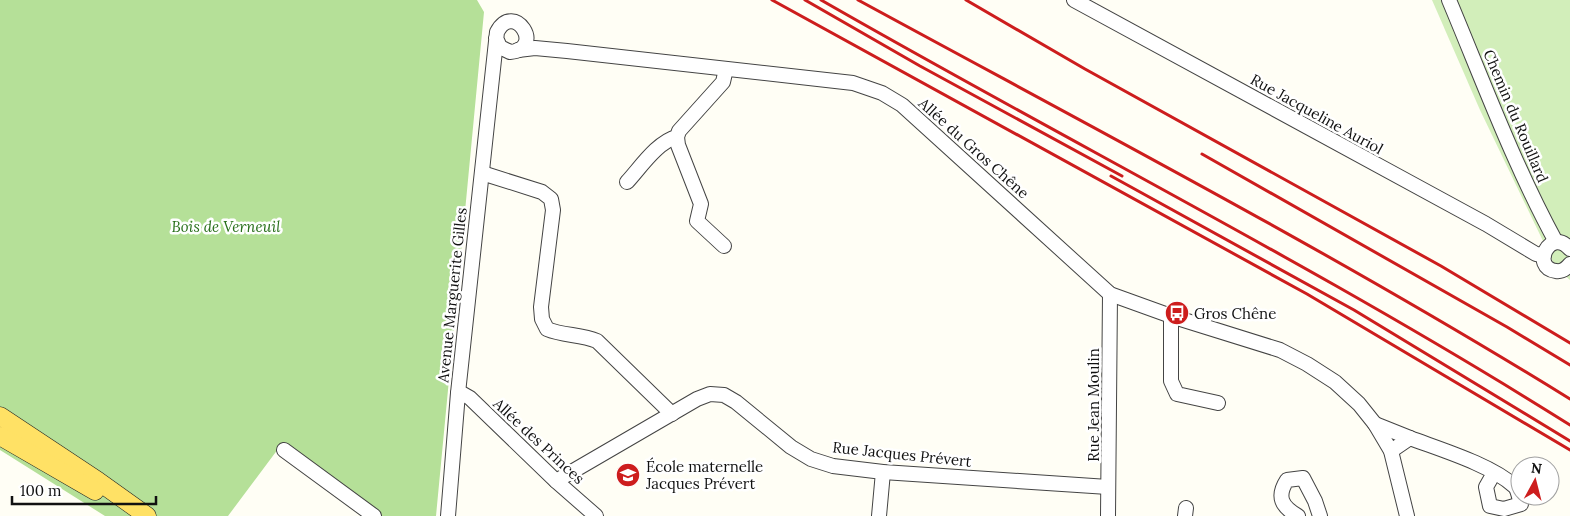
<svg xmlns="http://www.w3.org/2000/svg" width="1570" height="516" font-family="Lora,serif">
	<style>
		.green { fill: #d2eeba }
		.forest { fill: #b5e098 }
		.lines { fill: none; stroke-linecap: round; stroke-linejoin: round }
		.minor-casing { stroke: #444; stroke-width: 16 }
		.major-casing { stroke: #222; stroke-width: 19 }
		.minor { stroke: #fff; stroke-width: 14 }
		.major { stroke: #ffe165; stroke-width: 18 }
		.rail { stroke: #cd1d1d; stroke-width: 3 }
		.labels { text-anchor: middle; dominant-baseline: central; stroke-width: 5; stroke-linejoin: round; paint-order: stroke }
		.street-label { font-size: 15px; fill: #111; stroke: #fff }
		.park-label { font-size: 15px; font-style: italic; fill: #286f1a; stroke: #fff }
		.poi-label { font-size: 15px; fill: #111; stroke: #fff; text-anchor: start }
	</style>
	<rect width="100%" height="100%" fill="#fffef5"/>
	<path class="green" d="M1432 0H1570V280L1556 268 1480 110Z"/>
	<path class="forest" d="M0 0H477L484 12 436 516H379L281 445 228 516H105L0 450Z"/>
	<g class="lines">
		<g class="minor-casing">
			<g id="minor">
				<path d="M1074 0 1486 224 1536 254 1544 255"/>
				<path d="M1449 0C1483 81 1514 165 1556 242"/>
				<path d="M518 50 535 48 567 51 853 83 882 93 902 105 1110 294 1171 316 1280 350 1307 364 1335 382 1359 404 1375 424 1391 451 1407 516"/>
				<path d="M482 173 542 192 551 199 553 210 541 307 542 319 547 329C563 336 581 334 597 341L672 414"/>
				<path d="M627 182C640 168 658 141 677 137"/>
				<path d="M724 246 697 221 701 204 678 145 677 137 679 131 723 82 726 69"/>
				<path d="M1570 249C1550 226 1530 268 1556 271 1562 272 1566 269 1570 264"/>
				<path d="M1171 316V381L1177 394 1218 403"/>
				<path d="M458 393 463 394 470 398 556 481 596 516"/>
				<path d="M1375 424 1410 438"/>
				<path d="M284 450 374 516"/>
				<path d="M1391 451 1410 438C1439 449 1492 465 1514 486 1518 489 1519 498 1521 504L1504 509 1490 506 1486 487 1494 473"/>
				<path d="M556 481 697 399 710 394 724 395 736 402 791 447 811 459 833 466 883 472 1108 487"/>
				<path d="M448 516 458 393 497 32C514 0 546 49 510 52L500 47 496 38"/>
				<path d="M879 516 883 472"/>
				<path d="M1108 516 1110 294"/>
				<path d="M1185 516 1186 508"/>
				<path d="M1298 516C1282 507 1276 497 1287 480L1303 478 1315 501 1320 516"/>
			</g>
		</g>
		<g class="major-casing">
			<g id="major">
				<path d="M0 416 98 481 147 516"/>
				<path d="M0 436 95 491"/>
			</g>
		</g>
		<use href="#minor" class="minor"/>
		<use href="#major" class="major"/>
		<g class="rail">
			<path d="M772 0 1307 294 1570 450"/>
			<path d="M805 0 920 66 1122 176"/>
			<path d="M821 0C1070 143 1327 272 1570 425"/>
			<path d="M858 0C1097 130 1339 256 1570 399"/>
			<path d="M966 0 1085 69 1441 266 1570 343"/>
			<path d="M1202 154 1507 327 1570 365"/>
			<path d="M1111 176 1354 310 1570 441"/>
		</g>
	</g>
	<defs>
		<g id="bus-disc" transform="scale(1.25)"><circle r="9.5" fill="#cd1d1d" stroke="#fff"/><path d="M-5-6H5V4H4V6H2V4H-2V6H-4V4H-5ZM-3.5-4V0h7V-4ZM-3.5 1.2v1.5H-2V1.2ZM2 1.2v1.5H3.5V1.2Z" fill="#fff"/></g>
		<g id="school-disc" transform="scale(1.25)"><circle r="9.5" fill="#cd1d1d" stroke="#fff"/><path d="M0-5L7-2L0 1L-7-2ZM-4 1L0 2.5L4 1V4Q0 6-4 4Z" fill="#fff"/></g>
	</defs>
	<g fill-rule="evenodd">
		<use href="#bus-disc" x="1177" y="313"/>
		<use href="#school-disc" x="628" y="475"/>
	</g>
	<g class="labels">
		<g class="street-label">
			<text transform="translate(1317 114) rotate(29)">Rue Jacqueline Auriol</text>
			<text transform="translate(1516 116) rotate(67)">Chemin du Rouillard</text>
			<text transform="translate(974 148) rotate(42)">Allée du Gros Chêne</text>
			<text transform="translate(452 295) rotate(-84)">Avenue Marguerite Gilles</text>
			<text transform="translate(1093 405) rotate(-90)">Rue Jean Moulin</text>
			<text transform="translate(539 441) rotate(43)">Allée des Princes</text>
			<text transform="translate(902 454) rotate(6)">Rue Jacques Prévert</text>
		</g>
		<g class="park-label">
			<text x="226" y="226">Bois de Verneuil</text>
		</g>
		<g class="poi-label">
			<text x="1194" y="313">Gros Chêne</text>
			<text x="646" y="466">École maternelle<tspan x="646" dy="17">Jacques Prévert</tspan></text>
		</g>
	</g>
	<g transform="translate(1535 481) rotate(7)"><circle r="24" fill="#ffffff" stroke="#a0a0a0"/>
	<path d="M0-4L9 19L0 12L-9 19Z" fill="#cd1d1d"/>
	<text y="-8" font-size="14" font-weight="bold" text-anchor="middle" fill="#111111">N</text>
	</g>
	<path d="M12 496v8h144v-8" fill="none" stroke="#111111" stroke-width="2.5"/>
	<text x="20" y="496" font-size="15" fill="#111111" stroke="#ffffff" stroke-width="4" paint-order="stroke">100 m</text>
</svg>
